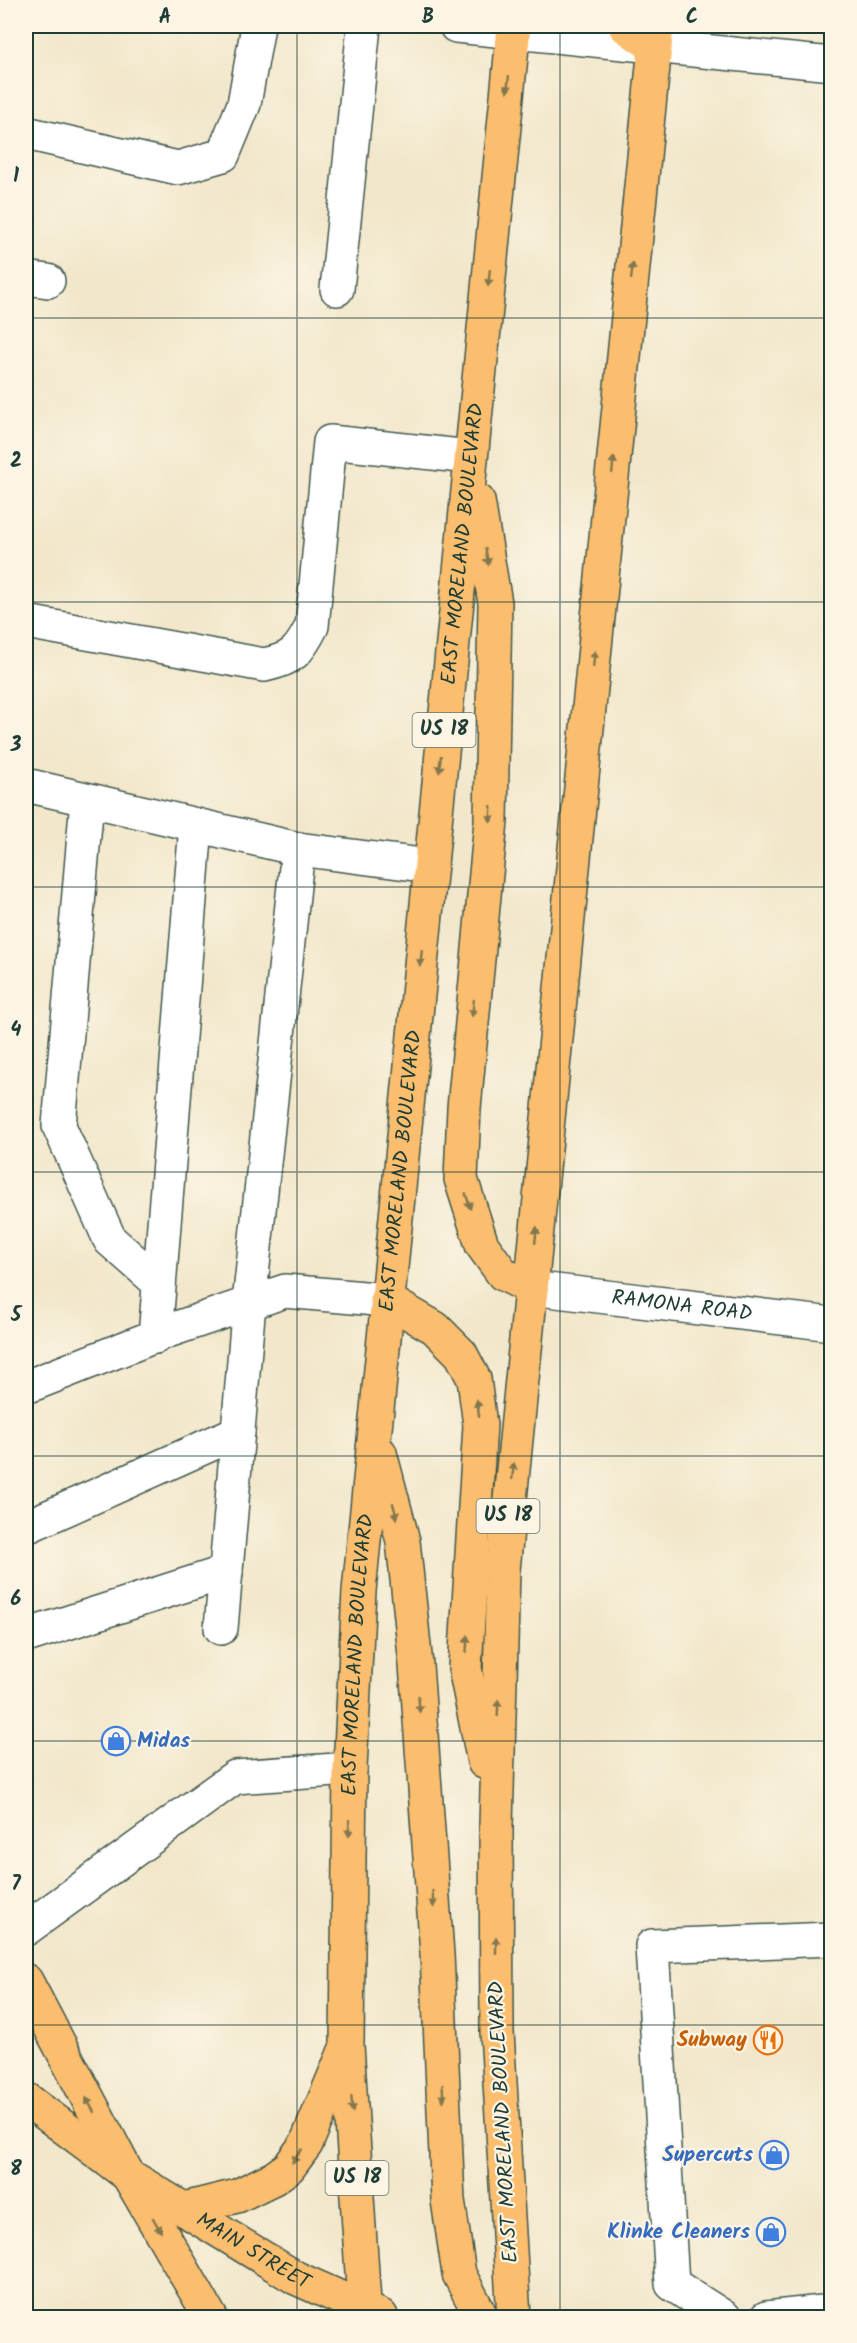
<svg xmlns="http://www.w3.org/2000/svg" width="857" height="2343" font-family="Kalam,sans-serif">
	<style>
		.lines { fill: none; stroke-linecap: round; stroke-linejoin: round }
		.minor-casing { stroke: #3f564b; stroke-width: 36 }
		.major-casing { stroke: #3f564b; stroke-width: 36 }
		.minor { stroke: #fff; stroke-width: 33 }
		.major { stroke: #fbbd6e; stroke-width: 33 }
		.oneway { fill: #82774e }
		.grid { fill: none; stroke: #1f3d34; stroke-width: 1.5; stroke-opacity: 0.55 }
		.labels { text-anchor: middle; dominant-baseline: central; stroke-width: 4.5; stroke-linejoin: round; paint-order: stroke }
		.shield { fill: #fcf5e5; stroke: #617469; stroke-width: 1.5 }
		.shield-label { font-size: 20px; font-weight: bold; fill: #1f3d34 }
		.street-label { font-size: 21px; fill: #1f3d34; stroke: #fcf5e5 }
		.shop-label { font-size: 21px; font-weight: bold; fill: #366cbe; stroke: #fcf5e5; text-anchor: end }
		.food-label { font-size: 21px; font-weight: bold; fill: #c56008; stroke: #fcf5e5; text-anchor: end }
		.neatline { fill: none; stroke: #1f3d34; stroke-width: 2 }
		.grid-label { font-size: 20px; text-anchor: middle; font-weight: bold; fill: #1f3d34 }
	</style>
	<rect width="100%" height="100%" fill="#fcf5e5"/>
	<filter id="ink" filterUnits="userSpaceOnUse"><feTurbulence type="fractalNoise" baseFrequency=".0167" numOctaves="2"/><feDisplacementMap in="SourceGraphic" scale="12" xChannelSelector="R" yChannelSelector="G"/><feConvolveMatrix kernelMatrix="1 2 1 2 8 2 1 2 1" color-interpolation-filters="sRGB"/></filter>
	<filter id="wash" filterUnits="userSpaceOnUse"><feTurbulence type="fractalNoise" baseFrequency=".008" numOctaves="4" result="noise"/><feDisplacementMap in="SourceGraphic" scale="24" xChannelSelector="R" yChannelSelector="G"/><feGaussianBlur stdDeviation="1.35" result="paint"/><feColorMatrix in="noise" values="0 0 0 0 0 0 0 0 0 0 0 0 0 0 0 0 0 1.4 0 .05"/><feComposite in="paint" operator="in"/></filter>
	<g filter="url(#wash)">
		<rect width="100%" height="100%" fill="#f2e7cb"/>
	</g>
	<g filter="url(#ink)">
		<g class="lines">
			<g class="minor-casing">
				<g id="minor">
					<path d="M456 26 832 64"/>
					<path d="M26 133 178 168 223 155 244 104 258 26"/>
					<path d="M26 278 48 281"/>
					<path d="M337 289 364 26"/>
					<path d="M26 622 264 665C293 659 299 652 312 626L330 442 470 457"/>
					<path d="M26 785 298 849 430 866"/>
					<path d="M87 800 59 1126 110 1240 159 1283"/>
					<path id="s1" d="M531 1288 832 1324"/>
					<path d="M155 1337 196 825"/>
					<path d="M26 1387 168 1331 285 1291 387 1300"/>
					<path d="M26 1527 238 1432"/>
					<path d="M221 1628 249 1303 298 849"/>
					<path d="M26 1636 226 1572"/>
					<path d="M26 1929 235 1777 350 1769"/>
					<path d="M725 2318 672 2284 652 1946 832 1939"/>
					<path d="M766 2318 832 2311"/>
				</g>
			</g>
			<g class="major-casing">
				<g id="major">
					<path d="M625 26 655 47"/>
					<path d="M478 501 495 603 491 821 464 1108 461 1179 482 1245 503 1274 531 1288"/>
					<path d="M387 1300 435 1328 461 1354 474 1379 480 1425 465 1668 484 1762"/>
					<path d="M380 1453 403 1541 416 1665 437 1954 448 2200 459 2274 482 2318"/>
					<path d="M26 1981 128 2175 211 2318"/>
					<path id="s2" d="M26 2099 128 2175 296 2278 381 2316"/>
					<path d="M184 2209 237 2196 274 2178 289 2167 306 2144 345 2051"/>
					<path id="s3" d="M365 2318 347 2045 350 1769 359 1591 514 26"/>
					<path d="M514 2318 497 2032 496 1826 503 1570 657 26"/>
				</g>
			</g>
			<use href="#minor" class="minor"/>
			<use href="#major" class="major"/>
		</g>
		<defs><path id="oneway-solid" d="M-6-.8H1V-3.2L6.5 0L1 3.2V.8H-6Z" transform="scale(1.5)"/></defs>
		<g class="oneway">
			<use href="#oneway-solid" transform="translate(508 84) rotate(96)"/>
			<use href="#oneway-solid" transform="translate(632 271) rotate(-84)"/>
			<use href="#oneway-solid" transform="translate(489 278) rotate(96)"/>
			<use href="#oneway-solid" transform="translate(613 465) rotate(-84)"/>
			<use href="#oneway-solid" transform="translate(487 557) rotate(80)"/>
			<use href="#oneway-solid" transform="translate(594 659) rotate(-84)"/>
			<use href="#oneway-solid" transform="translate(440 764) rotate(96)"/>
			<use href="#oneway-solid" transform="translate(491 814) rotate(92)"/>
			<use href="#oneway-solid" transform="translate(421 958) rotate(96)"/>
			<use href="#oneway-solid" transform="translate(473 1008) rotate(96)"/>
			<use href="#oneway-solid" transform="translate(468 1201) rotate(73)"/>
			<use href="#oneway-solid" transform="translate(536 1235) rotate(-84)"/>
			<use href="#oneway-solid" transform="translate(478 1408) rotate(-98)"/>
			<use href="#oneway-solid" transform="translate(513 1471) rotate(-84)"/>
			<use href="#oneway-solid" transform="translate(395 1511) rotate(75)"/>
			<use href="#oneway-solid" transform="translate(467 1644) rotate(-86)"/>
			<use href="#oneway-solid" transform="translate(419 1704) rotate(86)"/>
			<use href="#oneway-solid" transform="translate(498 1708) rotate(-88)"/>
			<use href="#oneway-solid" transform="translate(349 1828) rotate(91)"/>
			<use href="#oneway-solid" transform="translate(433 1899) rotate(86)"/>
			<use href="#oneway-solid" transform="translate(496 1945) rotate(-90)"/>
			<use href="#oneway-solid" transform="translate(443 2093) rotate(87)"/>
			<use href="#oneway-solid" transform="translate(352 2104) rotate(85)"/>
			<use href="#oneway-solid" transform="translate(90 2105) rotate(-119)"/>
			<use href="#oneway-solid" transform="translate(297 2156) rotate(126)"/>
			<use href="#oneway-solid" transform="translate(157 2225) rotate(60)"/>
		</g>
	</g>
	<path class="grid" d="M297 26V2318M560 26V2318M26 318H832M26 602H832M26 887H832M26 1172H832M26 1456H832M26 1741H832M26 2025H832"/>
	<defs>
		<g id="shop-ring" transform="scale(1.5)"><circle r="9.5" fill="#fcf5e5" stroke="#3f7fe0" stroke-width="1.5"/><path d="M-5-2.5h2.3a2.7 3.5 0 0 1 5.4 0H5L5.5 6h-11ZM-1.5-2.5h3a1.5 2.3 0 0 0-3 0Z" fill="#3f7fe0"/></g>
		<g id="restaurant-ring" transform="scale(1.5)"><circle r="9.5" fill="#fcf5e5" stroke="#e8710a" stroke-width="1.5"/><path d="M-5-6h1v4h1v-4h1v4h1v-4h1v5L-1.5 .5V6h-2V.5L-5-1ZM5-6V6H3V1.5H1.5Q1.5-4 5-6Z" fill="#e8710a"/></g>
	</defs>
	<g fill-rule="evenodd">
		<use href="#shop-ring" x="116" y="1741"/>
		<use href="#restaurant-ring" x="768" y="2040"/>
		<use href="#shop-ring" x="774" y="2155"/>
		<use href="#shop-ring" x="771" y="2232"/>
	</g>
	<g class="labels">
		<g class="shield">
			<rect x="412.5" y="713" width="63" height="34" rx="4.5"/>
			<rect x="476.5" y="1499" width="63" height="34" rx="4.5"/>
			<rect x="325.5" y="2161" width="63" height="34" rx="4.5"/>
		</g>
		<g class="shield-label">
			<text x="444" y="730">US 18</text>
			<text x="508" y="1516">US 18</text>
			<text x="357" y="2178">US 18</text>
		</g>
		<g class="street-label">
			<text stroke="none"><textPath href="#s3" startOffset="1780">EAST MORELAND BOULEVARD</textPath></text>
			<text stroke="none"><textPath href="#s3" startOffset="1150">EAST MORELAND BOULEVARD</textPath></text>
			<text stroke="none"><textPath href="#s1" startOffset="152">RAMONA ROAD</textPath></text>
			<text stroke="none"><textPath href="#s3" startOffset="664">EAST MORELAND BOULEVARD</textPath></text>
			<text transform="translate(504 2122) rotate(-93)">EAST MORELAND BOULEVARD</text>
			<text stroke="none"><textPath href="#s2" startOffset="274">MAIN STREET</textPath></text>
		</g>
		<g class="shop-label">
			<text x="137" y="1741" text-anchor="start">Midas</text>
			<text x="753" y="2155">Supercuts</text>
			<text x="750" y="2232">Klinke Cleaners</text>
		</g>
		<g class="food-label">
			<text x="747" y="2040">Subway</text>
		</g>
	</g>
	<rect width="857" height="2343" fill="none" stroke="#fcf5e5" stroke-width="66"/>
	<rect x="33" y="33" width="791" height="2277" class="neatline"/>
	<g class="grid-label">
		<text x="165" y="23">A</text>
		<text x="428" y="23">B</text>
		<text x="692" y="23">C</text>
		<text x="16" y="182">1</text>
		<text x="16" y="467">2</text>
		<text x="16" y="751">3</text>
		<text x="16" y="1036">4</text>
		<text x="16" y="1321">5</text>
		<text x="16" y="1605">6</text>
		<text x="16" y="1890">7</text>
		<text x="16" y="2175">8</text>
	</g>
</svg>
